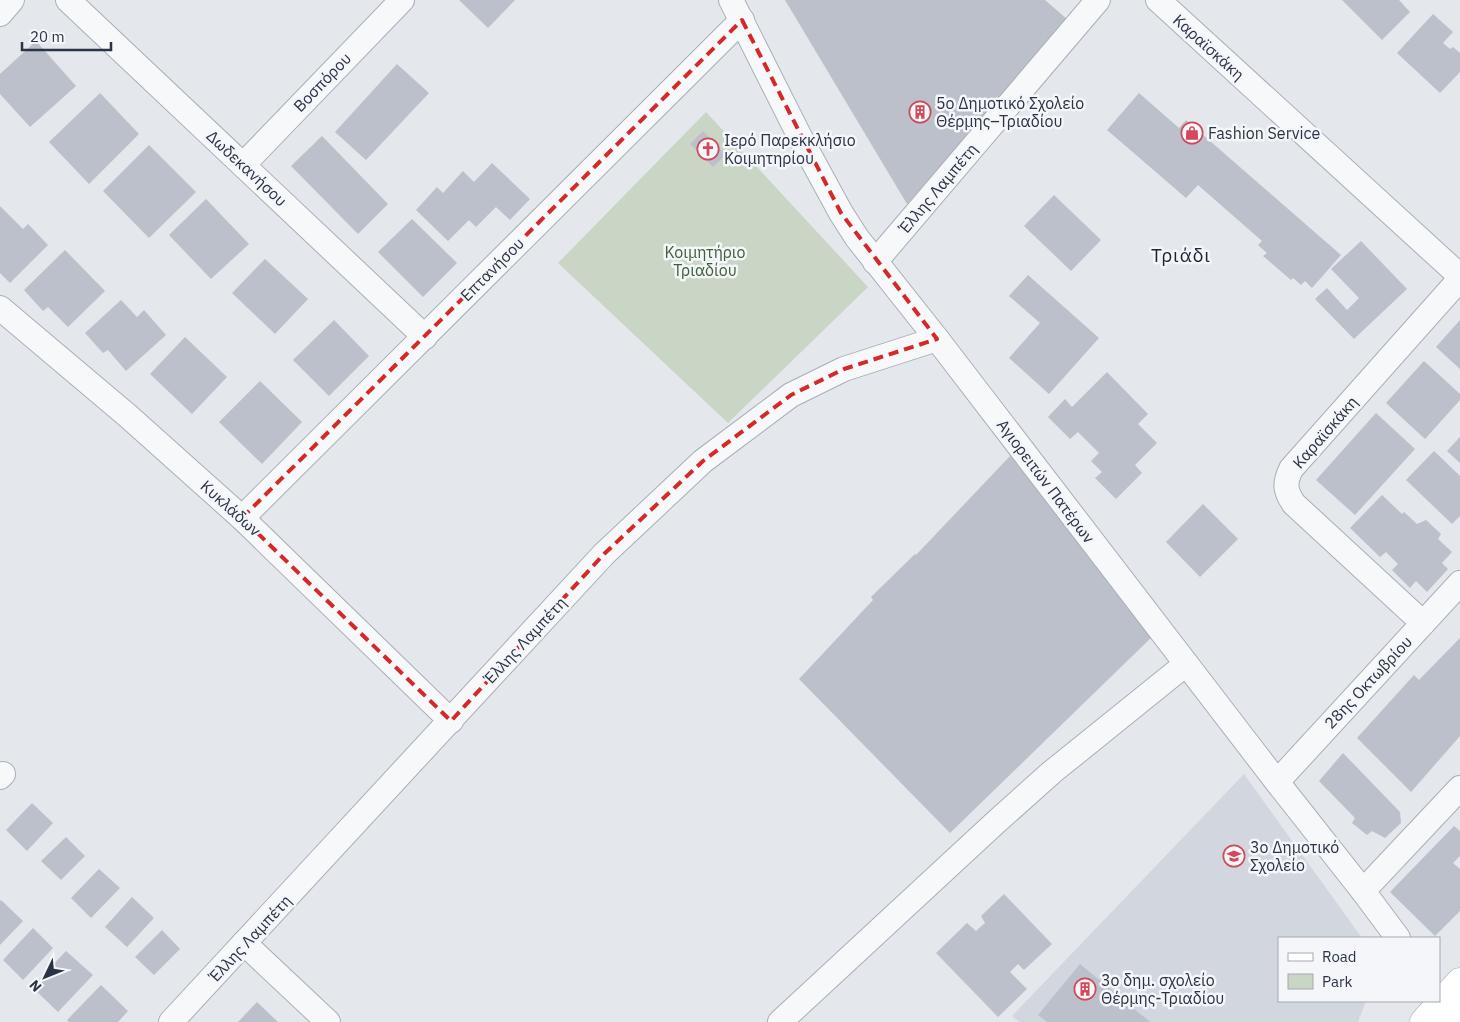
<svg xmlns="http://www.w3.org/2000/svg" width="1460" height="1022" font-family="'IBM Plex Sans',sans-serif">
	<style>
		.built { fill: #d2d6de }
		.green { fill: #c9d6c5 }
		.building { fill: #bbc0ca }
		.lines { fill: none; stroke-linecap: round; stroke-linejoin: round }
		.street-casing { stroke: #a9aeb7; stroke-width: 26 }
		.secondary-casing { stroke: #a9aeb7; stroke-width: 29 }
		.street { stroke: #f7f8fa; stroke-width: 24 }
		.secondary { stroke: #fff; stroke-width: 28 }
		.marked { fill: none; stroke: #d62828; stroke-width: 4; stroke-dasharray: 10 6; stroke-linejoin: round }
		.labels { text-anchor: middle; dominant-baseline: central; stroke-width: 5; stroke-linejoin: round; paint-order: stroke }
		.street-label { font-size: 16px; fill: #2b3445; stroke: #f4f6f9 }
		.poi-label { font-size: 16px; fill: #2b3445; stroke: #f4f6f9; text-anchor: start }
		.park-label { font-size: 16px; fill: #3f6138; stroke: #f4f6f9 }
		.quarter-label { font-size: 19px; letter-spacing: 1px; fill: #1d2536; stroke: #f4f6f9 }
	</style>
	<rect width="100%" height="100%" fill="#e4e7ec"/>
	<path class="built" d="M1244 774 1362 938H1279V1001H1366L1358 1022H1019L1012 1016Z"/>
	<path class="green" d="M706 112 868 287 728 423 558 263Z"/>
	<g class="building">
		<path d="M459 0H515L488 28Z"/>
		<path d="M785 0H1045L1068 20 907 204Z"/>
		<path d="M1342 0H1399L1410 12 1382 40Z"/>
		<path d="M1433 14 1453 32 1443 43 1450 49 1453 47 1460 53V72L1440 93 1397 53Z"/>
		<path d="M36 41 76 86 30 127 0 94V74Z"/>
		<path d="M397 64 429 93 366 160 335 132Z"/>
		<path d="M100 93 139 134 89 184 49 142Z"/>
		<path d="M1139 93 1179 128 1186 120 1341 255 1312 288 1305 281 1301 285 1293 278 1291 280 1263 256 1267 253 1258 245 1262 241 1198 185 1186 198 1107 130Z"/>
		<path d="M703 131 726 155 713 167 690 144Z"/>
		<path d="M322 136 388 204 358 234 291 166Z"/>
		<path d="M149 145 196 192 149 238 103 191Z"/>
		<path d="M492 163 530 199 510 220 496 207 476 227 469 220 448 241 416 210 437 187 443 193 463 171 474 182Z"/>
		<path d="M1054 195 1101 240 1071 271 1024 226Z"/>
		<path d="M206 199 249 244 211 279 169 235Z"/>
		<path d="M0 206 23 229 28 224 48 245 10 283 0 273Z"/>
		<path d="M412 219 457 263 423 297 378 252Z"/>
		<path d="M1361 241 1407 289 1354 339 1315 299 1327 288 1347 310 1359 298 1331 269Z"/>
		<path d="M65 250 105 291 68 327 48 307 43 311 24 290Z"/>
		<path d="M265 259 308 299 275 334 232 293Z"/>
		<path d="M1028 275 1099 338 1049 394 1009 358 1040 323 1009 296Z"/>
		<path d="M121 300 137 317 144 310 166 335 126 371 108 350 103 353 85 333Z"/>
		<path d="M334 320 369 356 329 396 293 360Z"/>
		<path d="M1460 320V369L1436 347Z"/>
		<path d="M185 337 227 377 192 414 150 374Z"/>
		<path d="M1424 361 1460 394V400L1425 439 1386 403Z"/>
		<path d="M1107 372 1148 414 1138 424 1157 443 1135 465 1142 473 1116 499 1095 478 1102 472 1091 461 1099 453 1078 432 1070 439 1048 417 1065 399 1072 407Z"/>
		<path d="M260 381 302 422 262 464 219 422Z"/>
		<path d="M1376 413 1415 449 1355 515 1316 480Z"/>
		<path d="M1460 437V463L1447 451Z"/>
		<path d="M1434 451 1460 476V516L1452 524 1406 480Z"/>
		<path d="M1011 455 1154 635 950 833 799 679 873 600 871 597 915 554 916 555Z"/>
		<path d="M1382 495 1402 514 1404 512 1417 524 1426 520 1441 534 1438 539 1452 552 1442 563 1448 569 1427 592 1416 581 1410 588 1392 570 1398 564 1386 552 1380 557 1350 528Z"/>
		<path d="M1203 504 1238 539 1200 577 1166 542Z"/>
		<path d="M1460 638V736L1411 792 1357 738 1414 675 1419 680Z"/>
		<path d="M1343 753 1400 812 1401 823 1385 838 1372 831 1367 835 1352 823 1355 818 1319 781Z"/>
		<path d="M32 803 53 823 27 851 6 830Z"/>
		<path d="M1454 826 1460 831V856L1453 863 1460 869V911L1435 936 1390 892Z"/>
		<path d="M66 837 85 856 61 880 41 861Z"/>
		<path d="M99 869 120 888 91 918 71 898Z"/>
		<path d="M1004 894 1052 944 1024 970 1018 964 1010 972 1027 989 998 1017 936 953 967 923 976 931 985 923 981 916Z"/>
		<path d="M132 897 154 918 127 947 105 927Z"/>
		<path d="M1 900 23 921 0 945V901Z"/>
		<path d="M33 928 53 948 23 980 3 960Z"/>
		<path d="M162 930 180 949 154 975 135 957Z"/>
		<path d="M66 951 93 975 58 1012 32 987Z"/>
		<path d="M1080 964 1150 1022H1047L1038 1015Z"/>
		<path d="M101 985 128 1011 118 1022H69L67 1020Z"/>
		<path d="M257 1002 278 1022H238Z"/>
	</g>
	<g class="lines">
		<g class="street-casing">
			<g id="street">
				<path d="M68 0 425 337"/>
				<path d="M731 0 804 145 841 213 857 238 937 339 1277 782 1363 891 1398 938"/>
				<path d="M1158 0 1460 276"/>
				<path d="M0 14 12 0"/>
				<path d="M243 165 402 0"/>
				<path d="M875 262 1098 0"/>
				<path d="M0 308 128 416 242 518 451 721"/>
				<path d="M242 518 742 20"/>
				<path d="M1423 623 1294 504C1285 491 1284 484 1291 469L1460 279"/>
				<path d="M0 777 3 774"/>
				<path d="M1277 782 1460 583"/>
				<path d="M1363 891 1460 788"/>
				<path d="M244 943 328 1022"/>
				<path d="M171 1022 604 554 703 461 791 395 844 369 937 339"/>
				<path d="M780 1022 995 823 1052 772 1186 664"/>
			</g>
		</g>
		<g class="secondary-casing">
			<g id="secondary">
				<path d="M1443 1001 1457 1022"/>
				<path d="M1424 1022 1460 982"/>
			</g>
		</g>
		<use href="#street" class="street"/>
		<use href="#secondary" class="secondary"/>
	</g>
	<path class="marked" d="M742 20 841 213 937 339 844 369 791 395 703 461 604 554 451 721 242 518Z"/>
	<defs>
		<g id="building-ring" transform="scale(1.125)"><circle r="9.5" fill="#f4f6f9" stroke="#d1495b" stroke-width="1.5"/><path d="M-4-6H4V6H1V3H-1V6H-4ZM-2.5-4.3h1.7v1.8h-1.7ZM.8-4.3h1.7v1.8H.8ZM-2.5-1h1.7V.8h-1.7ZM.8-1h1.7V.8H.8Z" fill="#d1495b"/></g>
		<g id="shop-ring" transform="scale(1.125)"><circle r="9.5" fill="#f4f6f9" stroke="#d1495b" stroke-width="1.5"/><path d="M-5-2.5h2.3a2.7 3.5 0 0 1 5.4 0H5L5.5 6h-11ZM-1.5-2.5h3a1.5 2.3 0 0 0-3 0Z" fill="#d1495b"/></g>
		<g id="church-ring" transform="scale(1.125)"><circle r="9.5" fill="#f4f6f9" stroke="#d1495b" stroke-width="1.5"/><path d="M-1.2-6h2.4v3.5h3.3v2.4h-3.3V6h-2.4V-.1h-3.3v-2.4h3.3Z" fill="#d1495b"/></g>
		<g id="school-ring" transform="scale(1.125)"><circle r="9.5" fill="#f4f6f9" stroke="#d1495b" stroke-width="1.5"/><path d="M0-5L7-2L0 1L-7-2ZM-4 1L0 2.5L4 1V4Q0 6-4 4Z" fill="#d1495b"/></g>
	</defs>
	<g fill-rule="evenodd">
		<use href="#building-ring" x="920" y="112"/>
		<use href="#shop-ring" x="1192" y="133"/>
		<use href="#church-ring" x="708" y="149"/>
		<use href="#school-ring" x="1234" y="856"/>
		<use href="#building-ring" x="1085" y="989"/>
	</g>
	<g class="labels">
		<g class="street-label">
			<text transform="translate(1209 47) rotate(42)">Καραϊσκάκη</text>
			<text transform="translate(322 82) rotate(-46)">Βοσπόρου</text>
			<text transform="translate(247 168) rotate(43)">Δωδεκανήσου</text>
			<text transform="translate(938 188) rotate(-50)">Έλλης Λαμπέτη</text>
			<text transform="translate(492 269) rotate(-45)">Επτανήσου</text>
			<text transform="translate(1325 432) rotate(-49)">Καραϊσκάκη</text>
			<text transform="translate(1046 481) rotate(53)">Αγιορειτών Πατέρων</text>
			<text transform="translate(231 508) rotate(42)">Κυκλάδων</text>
			<text transform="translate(525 640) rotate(-47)">Έλλης Λαμπέτη</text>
			<text transform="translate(1368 682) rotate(-47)">28ης Οκτωβρίου</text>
			<text transform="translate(250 938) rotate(-47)">Έλλης Λαμπέτη</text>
		</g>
		<g class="poi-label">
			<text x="936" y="103">5ο Δημοτικό Σχολείο<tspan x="936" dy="18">Θέρμης–Τριαδίου</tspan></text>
			<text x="1208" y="133">Fashion Service</text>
			<text x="724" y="140">Ιερό Παρεκκλήσιο<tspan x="724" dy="18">Κοιμητηρίου</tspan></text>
			<text x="1250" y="847">3ο Δημοτικό<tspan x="1250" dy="18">Σχολείο</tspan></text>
			<text x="1101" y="980">3ο δημ. σχολείο<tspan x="1101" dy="18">Θέρμης-Τριαδίου</tspan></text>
		</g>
		<g class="park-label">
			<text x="705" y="252">Κοιμητήριο<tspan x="705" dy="18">Τριαδίου</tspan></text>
		</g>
		<g class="quarter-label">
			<text x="1181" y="255">Τριάδι</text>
		</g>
	</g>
	<rect x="1278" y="937" width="162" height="65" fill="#f4f6f9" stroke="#a4a8b1"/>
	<rect x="1288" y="953" width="25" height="8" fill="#ffffff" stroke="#a4a8b1"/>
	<text x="1322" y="962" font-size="15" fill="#2b3445">Road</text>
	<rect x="1288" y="974" width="25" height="15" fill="#c9d6c5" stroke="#a4a8b1"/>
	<text x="1322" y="987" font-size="15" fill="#2b3445">Park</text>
	<g transform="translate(45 977) rotate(227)" stroke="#f4f6f9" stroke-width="4" paint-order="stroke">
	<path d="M0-4L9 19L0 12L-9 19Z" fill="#2b3445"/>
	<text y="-8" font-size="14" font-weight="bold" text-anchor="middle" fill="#2b3445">N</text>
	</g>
	<path d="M22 42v8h89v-8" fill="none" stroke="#2b3445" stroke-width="2.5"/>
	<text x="30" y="42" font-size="15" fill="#2b3445" stroke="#f4f6f9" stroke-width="4" paint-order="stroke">20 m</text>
</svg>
